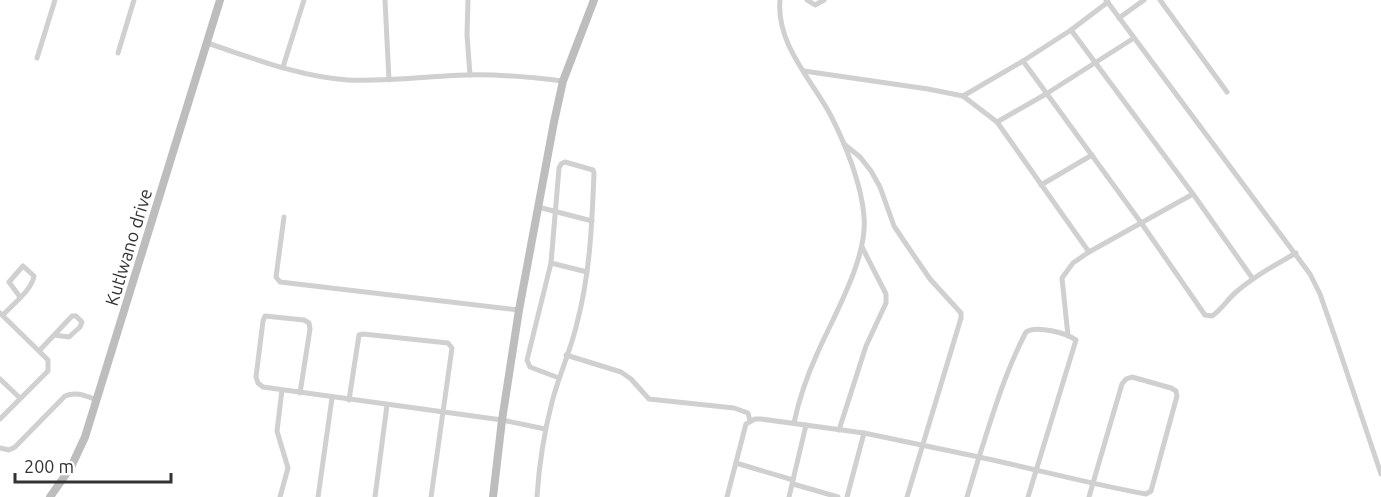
<svg xmlns="http://www.w3.org/2000/svg" width="1381" height="497" font-family="Ubuntu,sans-serif">
	<style>
		.lines { fill: none; stroke-linecap: round; stroke-linejoin: round }
		.street { stroke: #d0d0d0; stroke-width: 5 }
		.secondary { stroke: #bdbdbd; stroke-width: 8 }
		.labels { text-anchor: middle; dominant-baseline: central; stroke-width: 6; stroke-linejoin: round; paint-order: stroke }
		.street-label { font-size: 18px; fill: #333; stroke: #fff }
	</style>
	<rect width="100%" height="100%" fill="#fff"/>
	<g class="lines">
		<g class="street">
			<path d="M385 0 389 80"/>
			<path d="M468 0 467 35 470 75"/>
			<path d="M780 0C776 43 810 78 830 114 845 143 862 185 864 217 868 258 833 317 817 354 807 376 799 399 794 423"/>
			<path d="M807 0 815 5 824 0"/>
			<path d="M1106 0 1310 274 1320 294 1336 340 1381 474"/>
			<path d="M1160 0 1227 92"/>
			<path d="M1119 18 1144 0"/>
			<path d="M1071 30 1193 194 1253 279"/>
			<path d="M207 43C253 58 300 77 348 80 388 82 428 76 467 75 500 74 531 77 563 81"/>
			<path d="M118 53 134 0"/>
			<path d="M37 58 55 0"/>
			<path d="M1023 61 1142 224 1205 315 1212 316C1221 310 1227 300 1235 293 1253 277 1275 265 1296 253"/>
			<path d="M283 67 304 0"/>
			<path d="M804 71 928 89 963 96 997 122 1046 94 1134 38"/>
			<path d="M963 96 1023 61 1071 30 1108 2"/>
			<path d="M997 122 1089 252 1193 194"/>
			<path d="M844 144 860 157 871 171 880 187 894 226 904 241 930 279 961 313V318L907 497"/>
			<path d="M1041 185 1092 155"/>
			<path d="M538 207 592 221"/>
			<path d="M284 217 276 277 280 282 519 310"/>
			<path d="M551 263 587 272"/>
			<path d="M0 313 48 360V371L0 419"/>
			<path d="M3 315C12 305 32 290 34 276L23 266 9 282 20 297"/>
			<path d="M1068 336 1062 278 1073 263 1089 252"/>
			<path d="M39 351 72 316H76L82 322 80 327 69 337 54 335"/>
			<path d="M566 355 621 372 631 379 649 399 734 408 748 413 750 421"/>
			<path d="M0 379 20 398"/>
			<path d="M300 393 310 329 309 323 304 320 265 316 263 321 256 377 258 383 263 387 502 420 545 429"/>
			<path d="M349 400 359 335 363 334 448 343 452 348 431 497"/>
			<path d="M839 430 866 346 886 303V294L862 247"/>
			<path d="M0 448 9 450 15 447 65 396C76 391 86 396 97 400"/>
			<path d="M736 463 793 480"/>
			<path d="M793 484 838 497"/>
			<path d="M280 497 288 468 277 431 282 390"/>
			<path d="M318 497 332 398"/>
			<path d="M375 497 387 405"/>
			<path d="M537 497C539 465 544 433 552 402 559 375 571 350 577 323 590 274 592 224 594 173L593 170 565 162 561 164 559 168 551 263 527 360 530 367 559 378"/>
			<path d="M727 497 746 424 755 419H761L864 433 979 457 967 497"/>
			<path d="M789 497 806 425"/>
			<path d="M847 497 864 433"/>
			<path d="M1028 497 1076 340C1066 333 1037 325 1026 332 1005 372 993 414 979 457 1035 469 1090 484 1146 494L1151 491 1177 396 1176 391 1171 388 1132 377 1126 379 1122 384 1093 483 1089 497"/>
		</g>
		<g class="secondary">
			<path d="M50 497 71 467 85 437 220 0"/>
			<path d="M493 497 502 420 519 310 554 122 563 81 594 0"/>
		</g>
	</g>
	<g class="labels">
		<g class="street-label">
			<text transform="translate(128 247) rotate(-73)">Kutlwano drive</text>
		</g>
	</g>
	<path d="M15 473v9h156v-9" fill="none" stroke="#333333" stroke-width="3"/>
	<text x="24" y="473" font-size="18" fill="#333333" stroke="#ffffff" stroke-width="4.5" paint-order="stroke">200 m</text>
</svg>
